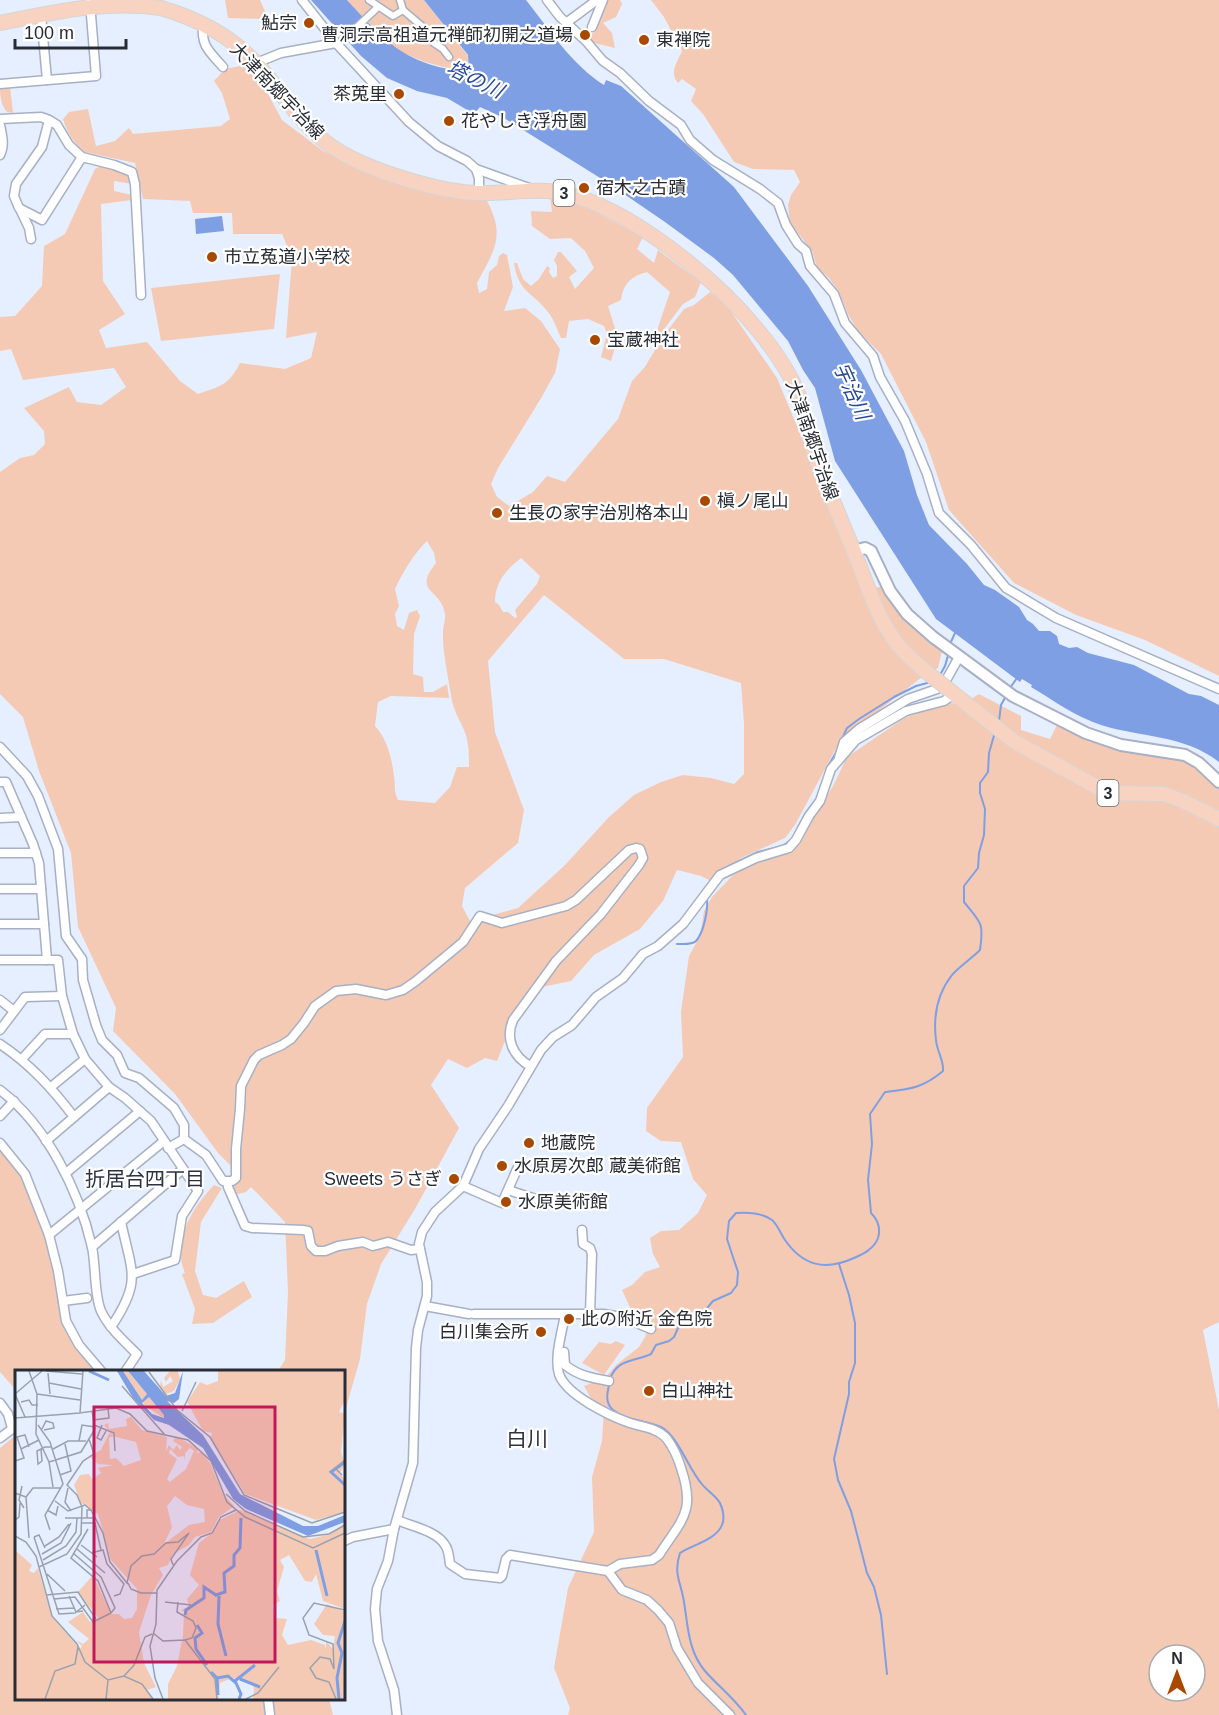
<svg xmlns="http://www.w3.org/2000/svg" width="1219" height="1715" font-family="Helvetica,'Noto Sans JP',sans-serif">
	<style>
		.green { fill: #f5cab5; fill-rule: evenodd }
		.water { fill: #7e9fe4 }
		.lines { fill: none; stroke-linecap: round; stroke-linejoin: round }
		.stream { stroke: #7e9fe4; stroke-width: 2 }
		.pedestrian-casing { stroke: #a7b0c4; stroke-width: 9 }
		.minor-casing { stroke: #a7b0c4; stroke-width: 11 }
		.tertiary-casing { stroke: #a7b0c4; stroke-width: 14 }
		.primary-casing { stroke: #d4d5d6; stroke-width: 16 }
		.pedestrian { stroke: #fff; stroke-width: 6 }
		.minor { stroke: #fff; stroke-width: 8 }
		.tertiary { stroke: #fff; stroke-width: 10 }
		.primary { stroke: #f9d3c1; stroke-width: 14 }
		.primary-bridge-casing { stroke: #d4d5d6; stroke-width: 16; stroke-linecap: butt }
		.primary-bridge { stroke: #f9d3c1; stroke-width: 14 }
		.poi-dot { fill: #a94900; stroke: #fff; stroke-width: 2 }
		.labels { text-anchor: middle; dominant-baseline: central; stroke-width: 4.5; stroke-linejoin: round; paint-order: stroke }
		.shield { fill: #fff; stroke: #686b71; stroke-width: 1.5 }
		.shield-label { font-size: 16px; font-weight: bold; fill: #282c34 }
		.poi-label { font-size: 18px; fill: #282c34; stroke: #fff; text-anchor: start }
		.street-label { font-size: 18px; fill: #282c34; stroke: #fff }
		.water-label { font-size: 20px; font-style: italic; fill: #26499a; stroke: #fff }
		.neighbourhood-label { font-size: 20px; fill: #2b3242; stroke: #fff }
		.quarter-label { font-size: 21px; fill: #2b3242; stroke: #fff }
		.inset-river { fill: none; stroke: #7e9fe4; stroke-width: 3 }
		.inset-road { fill: none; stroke: #9aa1ae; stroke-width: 1.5 }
		.view { fill: #c2185b; fill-opacity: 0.15; stroke: #c2185b; stroke-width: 3 }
		.inset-edge { fill: none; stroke: #282c34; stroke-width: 3 }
	</style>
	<rect width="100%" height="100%" fill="#e6efff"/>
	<g class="green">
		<path d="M225 0H260L267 16 261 19 228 18Z"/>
		<path d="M347 0H424L468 56 469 71H459L425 62 403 53 388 43Z"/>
		<path d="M605 0H620L622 4 616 17 603 23 612 33 615 48 590 42 591 35 597 30 595 25Z"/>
		<path d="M651 0H1219V676L1145 640 1076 615 1014 583 949 510 926 442 881 354 858 331 849 316 838 290 829 278 817 267 812 251 790 223 788 205 791 195 800 182 794 170 753 169 734 162 703 114 691 101 696 89 682 79 678 83C669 72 677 63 682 51L664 17Z"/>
		<path d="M245 65 261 81 282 120 323 151 380 179 445 195 472 197 487 201C506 236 494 251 477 283L479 293 487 289 489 272 497 265 499 256 503 253 507 255 513 287 504 311 525 308 541 321 560 349 555 373 540 400 498 468 491 484 497 497 509 506 533 492 547 476 565 482 618 419 632 381 644 368 665 334 684 309 694 305 710 292 726 304 777 378 864 588 881 587 906 621 942 651 938 668 922 677 840 741 795 825 785 838 741 858 711 881 701 876 677 870 663 901 640 929 594 955 571 981 532 989 507 1036 497 1061 485 1058 467 1068 448 1059 431 1085 459 1128 415 1209 381 1264 367 1304 360 1359 344 1415V1372L278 1371 285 1360 288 1292 285 1222 251 1187 246 1192 234 1195 230 1185 239 1180V1174L218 1153 175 1094 113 1031 116 1008 78 927 71 853 39 771 23 717 0 694V472L20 458 34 455 45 444 44 431 24 408 69 387 77 402 101 405 126 387 114 368 23 380 11 349 0 351V317L15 316 42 286 44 246 65 234 95 169 102 165 129 174 132 184 114 181V191L132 195V200L101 204 103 281 125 314 99 330 106 348 147 342 180 381 198 394C221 386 229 385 240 363L285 369 311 358 317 332 286 338 292 258 282 234H233L232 213H193L190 201 143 199 135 163 85 152C75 145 66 131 63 119L69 112 88 109 96 146 115 141 129 128 133 134 221 126 230 119 222 93 214 81 225 69ZM427 541 434 553 436 563C412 593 441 588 445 614 446 619 443 626 443 632 442 651 449 681 452 701 455 715 464 726 467 739 469 748 469 758 469 767H457L450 787 435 803 398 800C393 789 396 787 394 776 392 759 387 738 375 726L378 702 391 696 449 698 447 684 433 692H424L423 677 413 674 414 634 420 616 417 610 409 613 404 630 397 626 395 614 399 606 395 589C404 570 413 555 427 541ZM521 558 540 576 537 584 515 610 517 617 515 618 508 612H503L499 605 495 602C495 582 506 570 521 558ZM544 595 624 659H664L741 683 744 723V774L734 784 711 778 683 775 661 782 634 795 609 817 565 865 518 908 470 921 462 906 465 888 518 843 524 810 495 732 488 661Z"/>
		<path d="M10 86 13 113 7 112C1 105 0 96 0 87Z"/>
		<path d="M550 197 583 205 643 237 637 249 654 263 658 250 701 282 695 297 683 304 652 345 670 292 647 272C631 276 623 284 621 300L608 306 618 338 611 361 601 357 607 334 604 326 588 319 569 321 566 338H561C557 330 554 319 548 312 532 291 519 294 514 263H517L523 279 531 286 539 279 547 266 550 268 549 272 553 278 557 276V266L554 260 558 252H561L577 271 569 277 575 289 594 268 585 251 571 238 550 239 532 226 531 211 552 212Z"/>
		<path d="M280 274 274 329 161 341 151 288Z"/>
		<path d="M979 694 1021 716V730L1050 739 1058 723 1184 761 1219 784V1322L1203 1330 1219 1410V1715H568L570 1708 554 1668 568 1588 594 1532 592 1477 602 1441 604 1410 592 1400 584 1386 605 1378 617 1364 639 1347 645 1337 647 1330C634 1319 629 1305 622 1290L632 1285 645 1272 660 1267 653 1254 650 1238 661 1231 679 1230 698 1213 707 1195 693 1179 681 1142 661 1141 646 1131 647 1108 683 1057 681 1012 689 956 700 936 704 911 712 897 733 875 767 857 794 851 833 786 847 757 906 717 949 703 962 705ZM1159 1655H1195V1691H1159Z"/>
		<path d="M0 1143 25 1174 49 1235 66 1321 102 1371 16 1372V1390L0 1372Z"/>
		<path d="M214 1185 222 1188 201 1222 195 1271 203 1295 216 1298 244 1281 252 1297 213 1323 192 1324 195 1309 182 1274 185 1273C171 1241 193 1207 214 1185Z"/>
		<path d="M616 1341 625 1345 604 1375 582 1363 599 1342 611 1344Z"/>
		<path d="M16 1435V1698L329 1699 333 1715H0V1448Z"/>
	</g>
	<g class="water">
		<path d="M311 0H347C387 43 403 63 465 72L469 71 468 55 424 0H526C550 30 571 64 604 85L606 80 621 86 734 187 808 286 861 370 904 451 917 495 929 525 967 564 984 585 995 590 1019 607 1027 620 1033 624 1039 631H1050L1057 636 1059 644 1069 648 1077 647 1088 653 1134 665 1189 694 1201 696 1219 705V762C1183 734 1142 738 1101 725 1076 717 1053 700 1031 687L1032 685 1022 679 1020 682 936 619 835 461 815 388 803 370 788 341 733 275 714 258 665 222 605 181 504 118 480 107 474 114 447 98 417 91 387 78 361 56Z"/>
		<path d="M222 216 224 231 196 234 195 219Z"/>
	</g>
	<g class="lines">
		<g class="stream">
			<path d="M950 644 955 633"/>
			<path d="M940 675 945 666 949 652"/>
			<path d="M1010 688 1017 678"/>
			<path d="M999 721 1001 705 1006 696"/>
			<path d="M841 741 847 728 859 719 894 697 916 686 931 682"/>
			<path d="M827 768 838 749"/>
			<path d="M797 829 805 814 817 798"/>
			<path d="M729 866 758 852 783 846 792 839"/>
			<path d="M677 944C683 944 692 945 696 941 704 932 708 910 707 899"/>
			<path d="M839 1264 849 1295 855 1323V1363L849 1382V1394L834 1459 838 1480 851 1511 867 1573 874 1587 881 1615 887 1674"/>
			<path d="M610 1379C617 1359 633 1362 651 1354L656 1345 669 1341 674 1337 678 1328 702 1314 713 1301 731 1293 737 1285 738 1272 727 1239 729 1221 736 1213C747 1212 763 1213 772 1220 777 1224 781 1234 785 1240 803 1266 825 1271 854 1258 863 1254 874 1249 878 1238 881 1228 878 1220 871 1213L868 1180 872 1144 870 1114 885 1092C910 1089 923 1088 943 1071 944 1060 937 1052 936 1040 933 1016 937 994 952 975 959 967 972 958 980 950 984 922 981 923 964 902V886L978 868 979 853 984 835 985 809 980 793V783L988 772 989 753 995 732"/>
			<path d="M609 1385C607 1394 605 1403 613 1410 626 1421 646 1420 661 1427 678 1436 688 1468 701 1483 706 1490 715 1495 720 1503 723 1510 725 1518 722 1525 716 1540 692 1545 680 1553 673 1574 681 1582 684 1602 688 1626 688 1651 705 1671 718 1686 734 1698 746 1715"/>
		</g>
		<g class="pedestrian-casing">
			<g id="pedestrian">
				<path d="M369 0 393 16 403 10 430 33 434 43 443 49 449 57"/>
				<path d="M400 0 403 10"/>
				<path d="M339 44 378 7"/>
			</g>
		</g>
		<g class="minor-casing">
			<g id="minor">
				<path d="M302 0 336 43 409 122 438 146 467 161 476 169 479 178V193"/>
				<path d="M547 0 560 17 586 41 603 61 620 73 649 101 681 125 690 140 713 160 760 189 778 203 786 225 798 244 806 251 810 266 834 294 845 323 873 356 880 377 905 421 927 474 939 513 971 545 1006 588 1056 618 1219 689"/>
				<path d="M41 15 47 80"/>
				<path d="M566 23 597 0"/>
				<path d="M203 25C201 46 209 51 223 67"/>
				<path d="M592 27 603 0"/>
				<path d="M256 63 281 53 336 43"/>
				<path d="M0 84 96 76 90 3"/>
				<path d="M0 119 41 117 49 120 57 125 69 145 82 157 114 165 132 172 135 184 141 295"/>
				<path d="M49 120 42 147 16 184 14 196 19 208 42 220 82 157"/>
				<path d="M0 125C2 135 5 145 0 155"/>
				<path d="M476 169 529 188"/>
				<path d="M20 209 29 228 31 239"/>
				<path d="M0 747 27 776 38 796 58 849 66 936 82 959 83 980 96 1025 102 1040 117 1055 125 1073 139 1078 174 1108 184 1125V1139L206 1155 223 1181H232L236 1178V1149L240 1109 241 1086 254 1060 259 1055 282 1045 291 1039 304 1023 315 1006 336 991 356 989 386 995 403 990 416 981 463 942 480 916 502 923 566 906 576 900 629 850 636 848 640 849 643 858 639 865 601 914 556 961 513 1020C505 1039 513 1056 530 1066"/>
				<path d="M839 758 844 742 859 729 908 699 937 689 944 684 959 657"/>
				<path d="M0 782H6L33 844 39 863 47 960"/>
				<path d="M0 818 21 817"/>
				<path d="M0 853H36"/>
				<path d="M0 889H41"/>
				<path d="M0 924H44"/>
				<path d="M0 960H58L62 996 73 1034 85 1059 109 1087 125 1098 151 1121 198 1191 182 1216 175 1260 133 1274"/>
				<path d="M0 1000 14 1011"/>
				<path d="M0 1030 25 997 62 996"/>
				<path d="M0 1044C30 1064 52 1088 74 1117"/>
				<path d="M22 1059 45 1034H73"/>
				<path d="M51 1087 85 1059"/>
				<path d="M0 1090C47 1126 79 1191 92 1247 96 1266 94 1295 101 1311 109 1328 124 1341 137 1354L125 1372"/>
				<path d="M0 1116 14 1101"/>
				<path d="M46 1141 109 1087"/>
				<path d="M0 1143 25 1174 49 1235 58 1271 66 1321 79 1345 102 1372"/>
				<path d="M168 1148 184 1139"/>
				<path d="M66 1173 140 1111"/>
				<path d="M227 1182 228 1187 245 1226 252 1228 303 1230 308 1231 311 1246 316 1251H325L338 1246 363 1242 373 1246 388 1242 411 1250 420 1249"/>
				<path d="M463 1186 502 1203 519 1165"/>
				<path d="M508 1190 539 1200"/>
				<path d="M582 1230 583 1244 590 1248 592 1254 590 1314"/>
				<path d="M49 1235 164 1141"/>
				<path d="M92 1247 183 1169"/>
				<path d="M63 1301 87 1298"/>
				<path d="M425 1306 469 1314"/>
				<path d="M474 1314H603L622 1317 651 1329"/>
				<path d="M565 1315C562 1332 554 1357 559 1374 566 1395 610 1416 630 1423 642 1427 658 1428 667 1439 673 1447 678 1458 681 1468 696 1512 682 1519 659 1555L652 1560 620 1564 608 1571 622 1590 647 1600 658 1610 669 1623 677 1648 698 1683 730 1715"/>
				<path d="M111 1327C142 1281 132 1273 121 1222"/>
				<path d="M564 1352 565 1365C579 1376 592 1378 609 1381"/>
				<path d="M0 1403 8 1414 12 1428"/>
				<path d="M0 1438 16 1426"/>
				<path d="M397 1520C411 1526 437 1531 445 1545 449 1550 449 1558 450 1564L465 1574 500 1578 502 1576 506 1559 510 1555 608 1571"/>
				<path d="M344 1541 353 1537 394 1529"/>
				<path d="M268 1698 270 1715"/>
				<path d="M397 1715 394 1690 378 1641 375 1609 377 1589 388 1561 394 1529 413 1463 416 1348 418 1330 427 1296V1282L419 1244 422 1232 435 1212 463 1186 479 1149 508 1106 541 1050 553 1037 572 1025 596 997 623 978 643 954 658 946 683 924 720 875 756 858 789 848 796 840 809 816 820 801 831 769 856 740 906 711 944 701 954 694"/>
			</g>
		</g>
		<g class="tertiary-casing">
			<path id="tertiary" d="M854 551 865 548 871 551 890 591 907 614 933 637 1013 696 1086 733 1121 745 1185 755 1199 763 1219 782"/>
		</g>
		<g class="primary-casing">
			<g id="primary">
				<path d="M0 23C54 12 106 0 161 8 195 18 229 35 254 61 288 97 303 134 351 158 383 174 444 193 479 193 508 194 538 187 567 194 630 209 715 278 756 328 772 347 787 368 797 391 805 410 807 432 814 452 826 486 841 519 854 552 866 580 875 613 893 638 902 652 916 663 929 674"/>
				<path d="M948 689 1015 742 1108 793 1164 794 1183 801 1219 819"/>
			</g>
		</g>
		<use href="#pedestrian" class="pedestrian"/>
		<use href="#minor" class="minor"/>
		<use href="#tertiary" class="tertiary"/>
		<use href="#primary" class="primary"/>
		<g class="primary-bridge-casing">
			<path id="primary-bridge" d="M929 674 948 689"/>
		</g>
		<use href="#primary-bridge" class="primary-bridge"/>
	</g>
	<g class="poi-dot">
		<circle cx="309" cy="23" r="6"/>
		<circle cx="585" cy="35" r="6"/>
		<circle cx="644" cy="40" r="6"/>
		<circle cx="399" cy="94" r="6"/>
		<circle cx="449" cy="121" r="6"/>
		<circle cx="584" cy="188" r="6"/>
		<circle cx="212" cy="257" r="6"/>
		<circle cx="595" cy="340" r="6"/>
		<circle cx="705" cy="501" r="6"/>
		<circle cx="497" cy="513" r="6"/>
		<circle cx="529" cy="1143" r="6"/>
		<circle cx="502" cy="1166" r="6"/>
		<circle cx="454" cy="1179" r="6"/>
		<circle cx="506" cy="1202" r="6"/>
		<circle cx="569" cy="1319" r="6"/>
		<circle cx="541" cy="1332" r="6"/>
		<circle cx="649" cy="1391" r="6"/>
	</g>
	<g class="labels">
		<g class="shield">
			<rect x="553.5" y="180" width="21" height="26" rx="4.5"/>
			<rect x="1097.5" y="780" width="21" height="26" rx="4.5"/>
		</g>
		<g class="shield-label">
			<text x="564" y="193">3</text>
			<text x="1108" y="793">3</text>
		</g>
		<g class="poi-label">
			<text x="297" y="23" text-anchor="end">鮎宗</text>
			<text x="573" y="35" text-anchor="end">曹洞宗高祖道元禅師初開之道場</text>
			<text x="656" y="40">東禅院</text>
			<text x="387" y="94" text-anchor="end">茶莵里</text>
			<text x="461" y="121">花やしき浮舟園</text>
			<text x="596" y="188">宿木之古蹟</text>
			<text x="224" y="257">市立菟道小学校</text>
			<text x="607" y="340">宝蔵神社</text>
			<text x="717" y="501">槇ノ尾山</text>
			<text x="509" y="513">生長の家宇治別格本山</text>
			<text x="541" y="1143">地蔵院</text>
			<text x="514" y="1166">水原房次郎 蔵美術館</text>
			<text x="442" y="1179" text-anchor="end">Sweets うさぎ</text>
			<text x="518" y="1202">水原美術館</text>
			<text x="581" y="1319">此の附近 金色院</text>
			<text x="529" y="1332" text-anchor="end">白川集会所</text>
			<text x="661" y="1391">白山神社</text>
		</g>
		<g class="street-label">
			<text transform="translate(277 91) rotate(46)">大津南郷宇治線</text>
			<text transform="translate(812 440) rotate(71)">大津南郷宇治線</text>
		</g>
		<g class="water-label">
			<text transform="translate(475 79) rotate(26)">塔の川</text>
			<text transform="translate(852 391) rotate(66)">宇治川</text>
		</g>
		<g class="neighbourhood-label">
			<text x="145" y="1179">折居台四丁目</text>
		</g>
		<g class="quarter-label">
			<text x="527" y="1438">白川</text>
		</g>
	</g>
	<g transform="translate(15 1370)">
		<rect width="330" height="330" fill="#e6efff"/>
		<path d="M108 1H113L132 24 127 30ZM155 1H163L165 9 159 21 151 24 145 17 146 10 148 17 158 11 155 6 151 12 149 8ZM203 1H330V30L324 42 330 44 326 82 330 94 325 103 330 110V142L301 150 230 124 196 68 197 63 188 61 172 32 185 12 192 15 203 11ZM134 27 149 45V48L130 36 127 31ZM116 47 127 60 152 67 151 81 154 75 158 80 162 75 165 80 167 77 158 71 161 66 183 79 182 83 187 82 195 93 208 124 219 136 204 147 196 162 180 167 174 175 158 184 153 195 144 198 148 205 136 225 124 262 129 293 141 317 132 320 137 329H0V180L17 195 14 201 19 203 23 198 37 247 65 279 67 276 61 270 68 274 74 269 53 252 68 242 75 252 84 249 63 222 78 205 96 244H104L109 249 117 248 122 239V219L96 190 83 144 66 133 59 115 65 105 74 104 77 109 86 103 83 98 98 95 83 94 74 86 86 80 95 62 99 66 94 68 95 89 101 88 109 96 126 90 121 72 101 67 89 55 93 53 94 59 112 56 111 49ZM175 78 179 81 171 99 155 112 152 109 162 89 154 83 155 79 163 87 169 86 170 91V83ZM160 126 172 135 189 139 190 152 174 155 149 174 157 157 152 136ZM225 140 295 169 316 164 330 153V239L308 231 301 204 297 212 290 211 274 185 265 190 269 197 262 221 265 231 258 235 261 248 272 249 267 265 273 275 296 270 310 275 311 280V271L318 279 320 266 308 265 299 254 312 234 330 242V329H238L239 318 234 312 217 308 205 313 203 329H153V314L162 296 168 265 169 242 166 240 174 237 172 229 184 215 175 205 184 173 197 163 205 150Z" fill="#f5cab5" fill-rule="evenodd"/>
		<path d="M102 1H108L127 30 132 24 113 1H129L151 26 160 23 168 1 164 29 159 33 152 31 188 65 225 124 288 156H303L330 145V152L293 166 231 139 218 129 188 78 154 55 139 50 118 28ZM134 27 149 45V48L137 44 127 33Z" fill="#7e9fe4" fill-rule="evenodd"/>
		<path class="inset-river" d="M74 1 94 10M330 92 316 102 330 115M301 180 312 226M204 226 203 254 211 286M170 245 171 240 189 228V217L201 225 210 222 209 203 219 196V185L225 178 226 148M182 255 187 263 180 268 181 279 192 295M196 302 202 308 203 325M202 308 213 306 221 313 226 324 224 329M225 309 245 317M220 311 240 295M324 329 322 308 327 283 323 273 330 251"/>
		<path class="inset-road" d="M14 1 22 24 21 64 34 92 38 117M31 1 67 4M68 1 65 43 101 38 115 44 132 61 173 70 196 91 212 132 230 147 298 178 330 163M134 2 162 40 195 67 229 125 297 153 330 142M33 3 35 24M34 13 66 19M107 16 150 65M0 24 27 1M0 24 10 47M22 24 65 30M6 32 14 30 17 35H23M167 41 181 12M0 48 65 43M78 50 94 48 93 38M23 55 35 72 48 114 30 145 35 160M79 55 99 63 100 81M87 55 82 68 86 70 91 61M27 59 31 51 38 53 39 58 29 60M64 71 67 55 80 57M6 79 24 70M26 79 27 91 23 94 22 81 30 77H37M38 79 53 71H71M0 91 9 88 2 67 10 65 14 77M34 92 66 82 80 59 77 41M45 105 56 101 50 74M327 105 320 98 330 90M7 116 4 130 9 138M53 118 50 132 56 141M0 123 11 127 18 118H45M211 124 230 141 288 167 314 164 330 155M11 127 14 168M40 131 53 141 70 135 76 140M32 140 41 145 43 136M50 148H79M72 148V140H76L88 163 95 192 112 213 116 196 127 186 139 184 151 173 163 172 174 163 156 189 158 195M0 150 4 147 5 133M67 153H80L86 180M73 159 56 188 83 211 96 243M0 166 11 172 21 186 37 246 62 274 70 292 93 310 109 306 127 314 138 329M19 167 44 244 60 243 70 235M19 167 24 165 30 178M66 175 82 187M30 176 44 167 54 154M62 179 90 203M58 183 86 207 100 238 96 243M76 183 88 180 92 194 109 214 105 224 99 226M27 184 46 173 56 153M28 190 51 176 61 162 62 148M24 197 52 184 66 164 67 137 62 125 52 115 68 91 79 84 74 69M32 204 50 221M113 213 116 219 126 223H142M31 225 63 222 81 249M54 226 61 242 68 241M39 229 60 227 78 252 96 243M150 232 176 235M163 232 162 242 178 251 181 258 177 268 170 270 200 309 202 329M41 239 59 238M138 263 148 271 170 270M109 306 119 295 130 267 137 264M30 329 40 301 60 294 63 277M91 329 93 310M148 329 140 308 135 276 141 254 142 220 162 191 186 167 197 163 206 147 221 140M231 329 243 323 264 297M321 329 314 312 301 308 295 298 305 287 315 289 319 299 318 274 294 265 288 248 299 233 330 240"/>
		<path class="view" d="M79 37H260V292H79Z"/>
		<rect width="330" height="330" class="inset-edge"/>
	</g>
	<g transform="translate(1177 1673)"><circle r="28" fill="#ffffff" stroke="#a9abae" stroke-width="1.5"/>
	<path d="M0-4.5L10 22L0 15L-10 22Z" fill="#a94900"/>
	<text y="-9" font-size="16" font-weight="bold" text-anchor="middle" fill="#282c34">N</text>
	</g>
	<path d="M15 39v9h111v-9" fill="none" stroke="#282c34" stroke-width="3"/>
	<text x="24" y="39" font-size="18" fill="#282c34" stroke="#ffffff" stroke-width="4.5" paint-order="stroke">100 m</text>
</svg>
